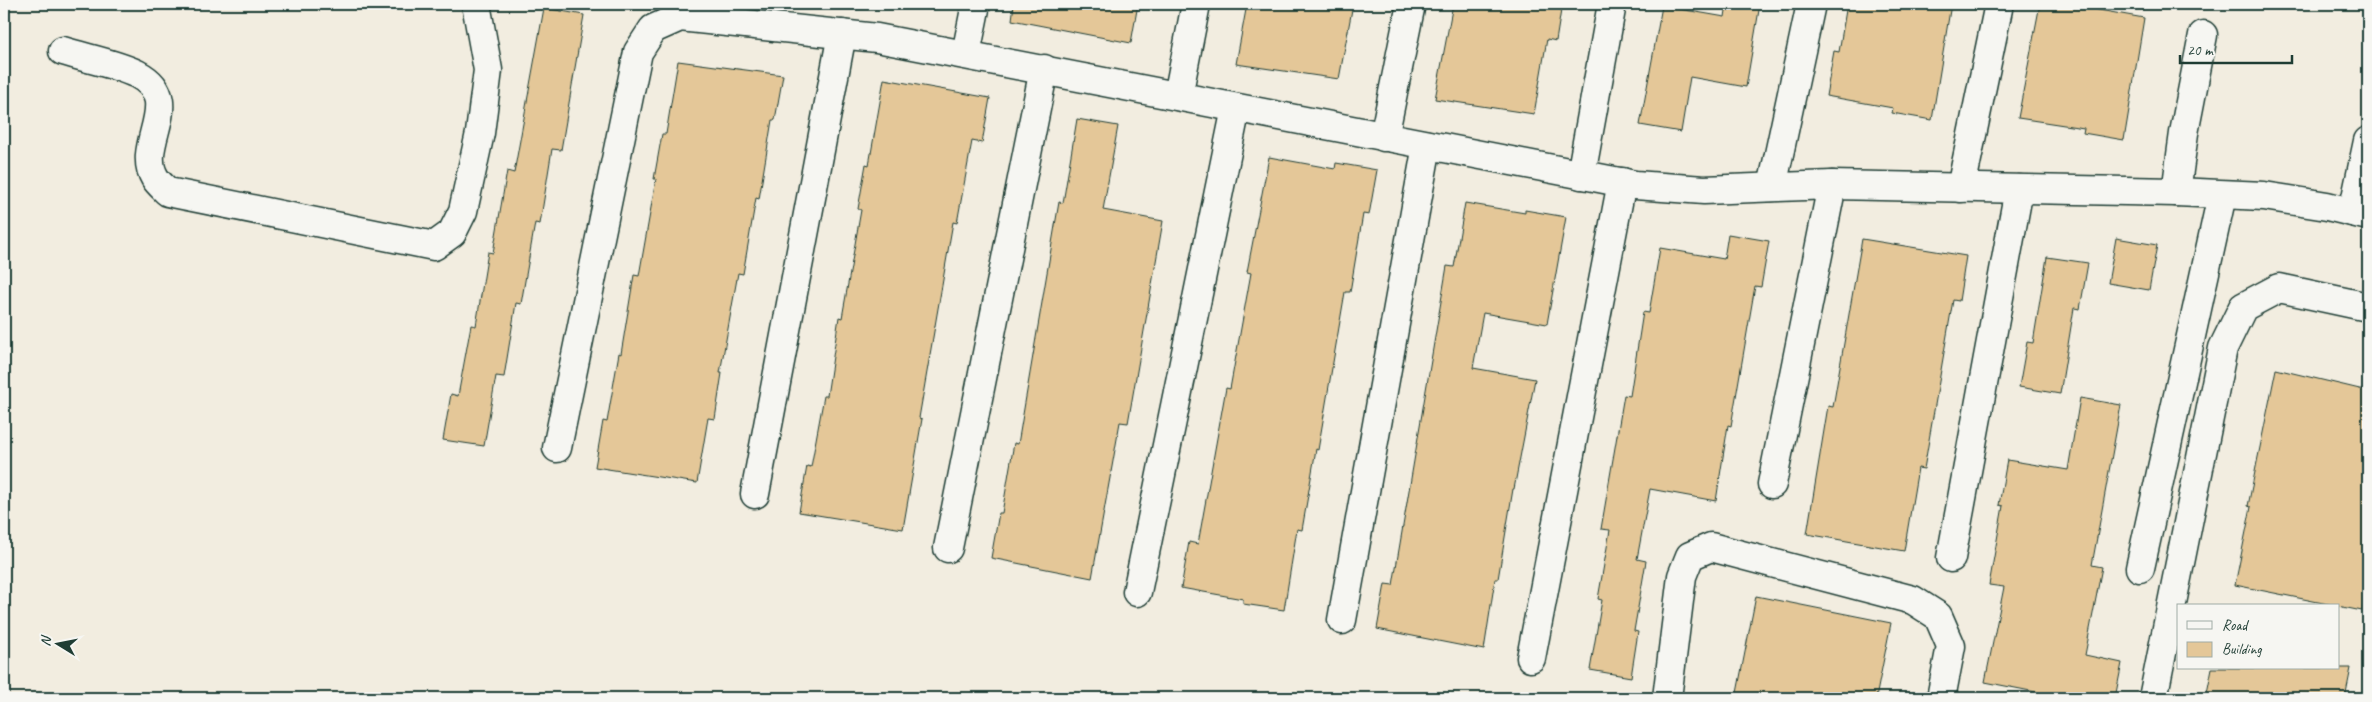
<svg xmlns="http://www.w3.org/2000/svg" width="2372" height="702" font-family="Caveat,sans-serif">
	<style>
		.building { fill: #e4c798; stroke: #1f3d34 }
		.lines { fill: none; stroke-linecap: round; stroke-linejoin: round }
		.minor-casing { stroke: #1f3d34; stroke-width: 31 }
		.minor { stroke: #f6f6f2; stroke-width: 28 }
	</style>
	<rect width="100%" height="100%" fill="#f2ede0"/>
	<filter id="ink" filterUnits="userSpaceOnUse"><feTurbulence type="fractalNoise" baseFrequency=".02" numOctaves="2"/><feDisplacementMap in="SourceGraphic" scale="10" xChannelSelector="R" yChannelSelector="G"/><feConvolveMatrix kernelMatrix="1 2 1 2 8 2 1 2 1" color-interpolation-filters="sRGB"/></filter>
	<g filter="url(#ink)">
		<g class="building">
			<path d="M1014 4H1138L1131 43 1012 20Z"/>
			<path d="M1247 4H1353L1339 79 1236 64Z"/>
			<path d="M1453 4H1562L1556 41 1547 39 1534 114 1435 99Z"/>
			<path d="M1727 4H1760L1746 87 1690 77 1681 132 1640 125 1662 6 1725 17Z"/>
			<path d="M1847 4H1951L1932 120 1892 113 1893 108 1826 96 1834 51 1839 52Z"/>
			<path d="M2040 4H2065L2144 18 2124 140 2083 133 2084 128 2018 118Z"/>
			<path d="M544 8 584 15 561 150 552 149 540 224 535 223 521 304 516 303 504 377 496 376 484 446 443 440 451 394 458 396 471 325 476 326 488 252 493 253 507 171 514 173Z"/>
			<path d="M678 61 783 75 775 120H772L759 199 756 198 743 274 738 273 720 373H722L715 419 708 418 697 483 595 467 603 421 607 422 619 353 621 354 634 275 639 276 656 179H654L662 134H666Z"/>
			<path d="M884 79 990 98 982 143 972 141 957 223 953 222 919 418 922 419 903 529 799 512 807 466 811 467 824 396H827L839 317 842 318 861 210 858 209 866 164 869 165Z"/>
			<path d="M1077 119 1118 126 1103 210 1163 221 1128 423 1120 422 1092 578 991 558 999 513H1002L1014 443 1018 444 1059 202 1063 203Z"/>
			<path d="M1269 157 1335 169 1336 163 1377 170 1369 215 1363 214 1350 292H1345L1318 450 1316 449 1302 530 1297 529 1284 610 1243 604V599L1181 588 1189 542 1198 544 1226 388 1230 389 1251 273 1247 272Z"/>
			<path d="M1465 203 1525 213V210L1566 217 1547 324 1483 313 1473 368 1535 379 1514 489H1513L1498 579H1495L1484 650 1377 629 1385 584 1393 585 1447 266 1454 267Z"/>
			<path d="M1728 234 1769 241 1761 287 1755 286 1731 426 1728 425 1716 501 1650 489 1637 559 1646 561 1634 631 1638 632 1631 677 1590 670 1602 600 1598 599 1610 530 1601 529 1624 395 1630 396 1643 312 1649 313 1660 248 1724 259Z"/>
			<path d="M2116 238 2157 245 2149 290 2108 283Z"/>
			<path d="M1862 239 1966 256 1959 301 1953 300 1924 469 1918 468 1904 551 1807 534 1828 406 1833 407Z"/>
			<path d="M2047 257 2088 263 2080 309 2074 308 2060 394 2019 387 2027 342 2033 343Z"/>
			<path d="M2276 369 2368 391V585L2362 611 2235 585 2251 507 2248 506Z"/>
			<path d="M2080 398 2121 405 2092 565 2102 567 2085 655 2122 663 2115 698H2066L1985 682 2004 587 1989 585 2003 506 1999 505 2007 460 2068 470Z"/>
			<path d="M1756 596 1891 623 1876 698H1736Z"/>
			<path d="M2212 668H2351L2345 698H2206Z"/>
		</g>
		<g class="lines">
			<g class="minor-casing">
				<g id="minor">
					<path d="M63 51C85 58 117 64 137 74 187 100 134 144 155 178 158 183 164 188 168 192L434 246 452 233 463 211 480 133 488 70 476 4"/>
					<path d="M966 54 976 4"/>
					<path d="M1178 96 1196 4"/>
					<path d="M1384 137 1411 4"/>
					<path d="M1581 175 1612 4"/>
					<path d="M1772 187 1811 4"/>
					<path d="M1961 188 1998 9"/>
					<path d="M2176 192 2184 133 2203 35"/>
					<path d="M2353 212 2368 141"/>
					<path d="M557 448 638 52 653 29 680 17 877 38 1635 185 1704 190 1832 185 2176 192 2264 196 2327 206 2368 216"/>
					<path d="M1772 484 1832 185"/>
					<path d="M755 494 842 34"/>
					<path d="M948 548 1044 69"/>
					<path d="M1951 558 2019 189"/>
					<path d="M2140 568 2222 195"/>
					<path d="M1137 592 1236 108"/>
					<path d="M1342 620 1427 145"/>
					<path d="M1531 658 1622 182"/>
					<path d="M1667 698 1682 576 1690 556 1711 547 1913 600 1938 616 1951 646 1941 698"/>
					<path d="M2153 698 2223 348 2243 307 2279 288 2368 307"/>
				</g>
			</g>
			<use href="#minor" class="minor"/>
		</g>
	</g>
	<rect width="2372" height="702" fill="none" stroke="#f6f6f2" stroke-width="20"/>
	<rect x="10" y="10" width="2352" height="682" fill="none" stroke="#1f3d34" stroke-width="2" filter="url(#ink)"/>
	<rect x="2177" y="604" width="162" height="65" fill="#f6f6f2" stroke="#a0aca6"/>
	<rect x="2187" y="621" width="25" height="8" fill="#f6f6f2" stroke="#a0aca6"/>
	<text x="2222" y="630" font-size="15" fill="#1f3d34">Road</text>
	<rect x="2187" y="642" width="25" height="15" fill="#e4c798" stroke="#a0aca6"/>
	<text x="2222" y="654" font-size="15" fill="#1f3d34">Building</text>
	<g transform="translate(58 644) rotate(280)" stroke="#f6f6f2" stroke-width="4" paint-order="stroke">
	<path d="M0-4L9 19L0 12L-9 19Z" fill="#1f3d34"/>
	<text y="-8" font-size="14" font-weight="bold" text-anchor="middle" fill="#1f3d34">N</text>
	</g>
	<path d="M2180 55v8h112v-8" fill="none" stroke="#1f3d34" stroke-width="2.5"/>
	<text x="2187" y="55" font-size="15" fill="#1f3d34" stroke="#f6f6f2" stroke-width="4" paint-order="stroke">20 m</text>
</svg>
